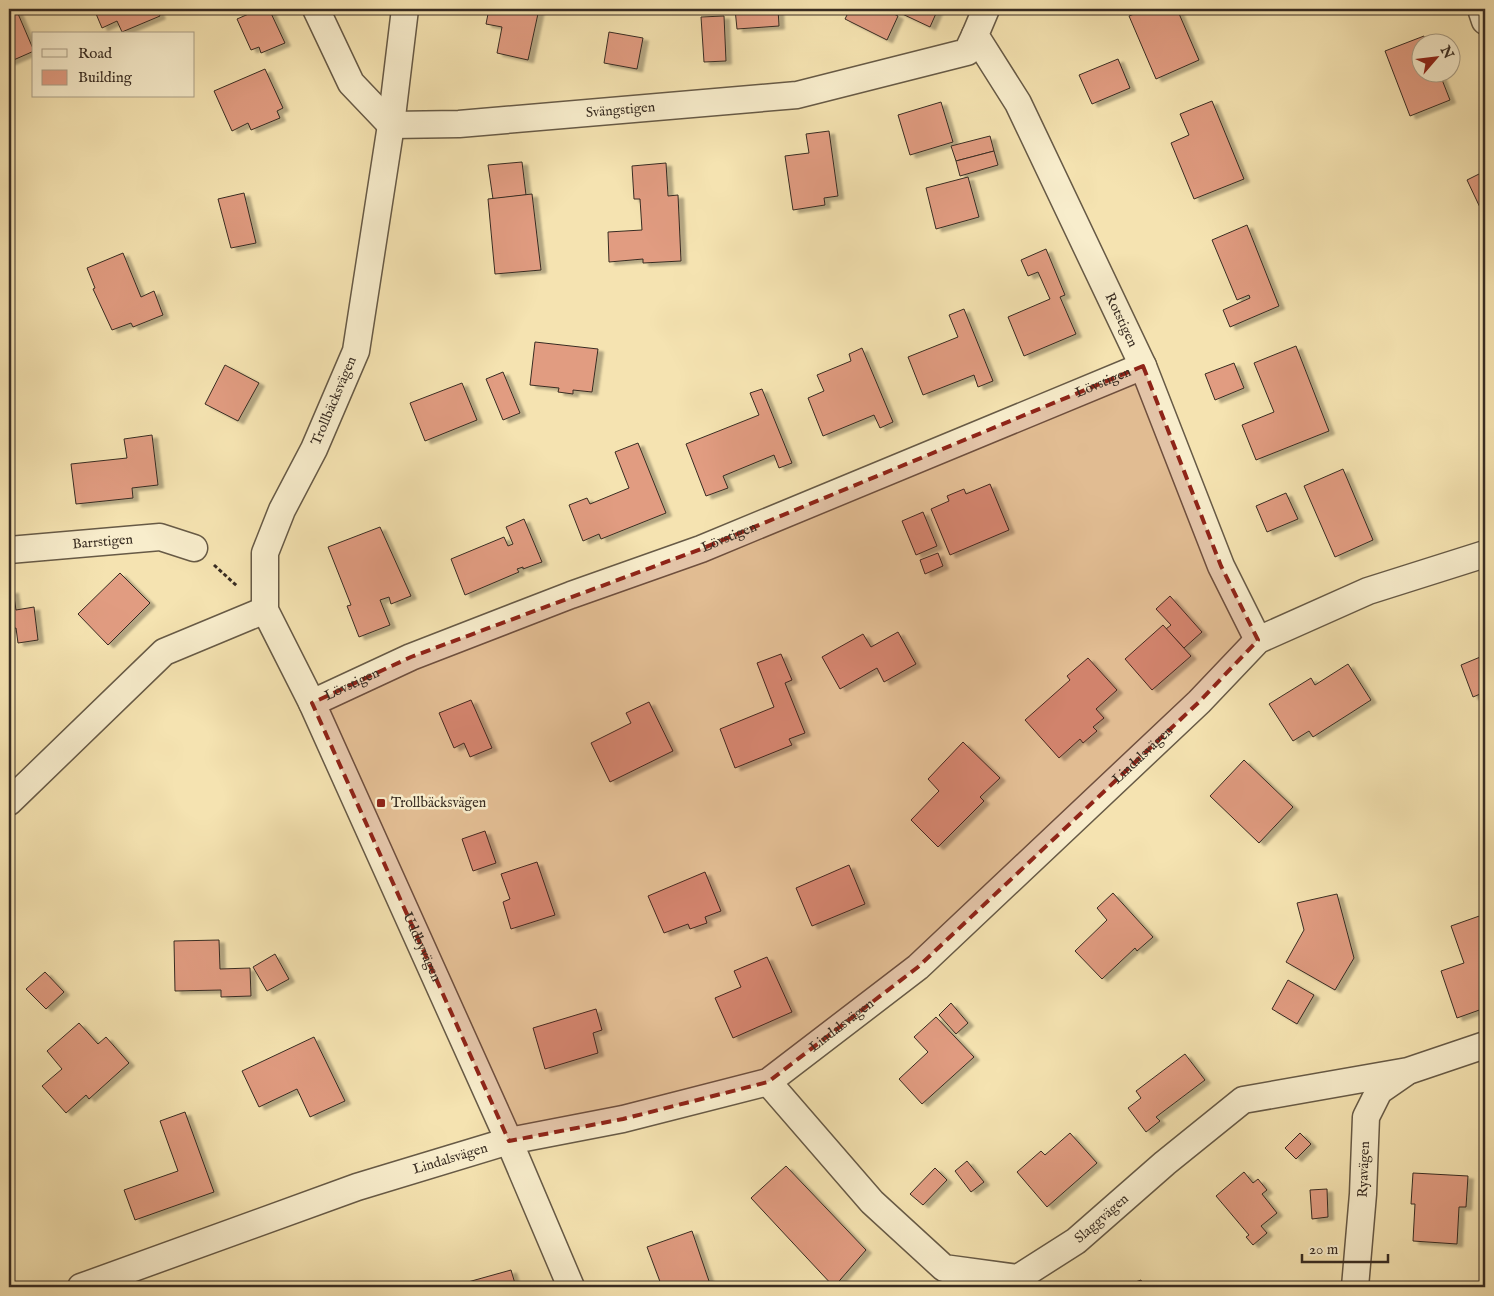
<svg xmlns="http://www.w3.org/2000/svg" width="1494" height="1296" font-family="'IM FELL English',serif">
	<style>
		.building { fill: #e19c81; stroke: #382c22; filter: url(#shadow) }
		.lines { fill: none; stroke-linecap: round; stroke-linejoin: round }
		.street-casing { stroke: #675a46; stroke-width: 29 }
		.path { stroke: #382c22; stroke-width: 3; stroke-dasharray: 4 2.5; stroke-linecap: butt }
		.street { stroke: #f8edcc; stroke-width: 26 }
		.marked { fill: #8f2418; fill-opacity: 0.2; stroke: #8f2418; stroke-width: 4; stroke-dasharray: 10 6; stroke-linejoin: round }
		.poi-dot { fill: #8f2418; stroke: #f8edcc; stroke-width: 2 }
		.labels { text-anchor: middle; dominant-baseline: central; stroke-width: 5; stroke-linejoin: round; paint-order: stroke }
		.street-label { font-size: 14px; fill: #382c22; stroke: #f8edcc }
		.poi-label { font-size: 14px; fill: #382c22; stroke: #f8edcc; text-anchor: start }
	</style>
	<defs>
		<filter id="shadow"><feDropShadow dx="5.5" dy="3" stdDeviation="1" flood-color="#0004"/></filter>
	</defs>
	<rect width="100%" height="100%" fill="#f5e3b1"/>
	<filter id="stains"><feTurbulence type="fractalNoise" baseFrequency=".004" numOctaves="4"/><feColorMatrix values="0 0 0 0 .2 0 0 0 0 .09 0 0 0 0 .02 0 0 0 .5 -.17"/></filter>
	<radialGradient id="worn" r=".72"><stop offset=".6" stop-color="#630" stop-opacity="0"/><stop offset="1" stop-color="#630" stop-opacity=".3"/></radialGradient>
	<g class="building">
		<path d="M9 9H16L34 51 9 62Z"/>
		<path d="M94 9H157L160 16 122 32 117 21 102 28Z"/>
		<path d="M260 9H269L285 43 261 53 259 47 251 50 237 19Z"/>
		<path d="M489 9H539L528 60 497 53 502 27 486 24Z"/>
		<path d="M735 9H778L779 26 737 29Z"/>
		<path d="M850 9H884L898 16 887 40 845 19Z"/>
		<path d="M897 9H938L930 27 896 11Z"/>
		<path d="M1147 9H1177L1199 60 1156 79 1129 16Z"/>
		<path d="M724 16 726 61 704 62 701 17Z"/>
		<path d="M609 32 643 38 637 69 604 63Z"/>
		<path d="M1424 36 1427 42H1422V72H1439L1450 100 1410 116 1385 51Z"/>
		<path d="M1118 59 1130 88 1092 104 1079 75Z"/>
		<path d="M265 69 283 108 277 111 280 118 251 130 248 123 232 131 214 91Z"/>
		<path d="M1212 101 1244 179 1194 199 1171 143 1189 135 1180 114Z"/>
		<path d="M941 102 953 142 910 155 898 115Z"/>
		<path d="M829 131 838 196 824 198 825 205 793 210 785 156 809 153 806 134Z"/>
		<path d="M990 136 994 151 956 161 951 146Z"/>
		<path d="M994 151 998 165 960 176 956 161Z"/>
		<path d="M522 162 526 195 493 199 488 165Z"/>
		<path d="M666 163 668 196 678 195 681 261 643 263V259L609 262 608 232 642 230 640 199H634L632 166Z"/>
		<path d="M1485 171V218L1467 180Z"/>
		<path d="M968 177 979 217 936 229 926 188Z"/>
		<path d="M244 193 256 243 231 248 218 199Z"/>
		<path d="M532 194 541 270 495 274 488 199Z"/>
		<path d="M1247 225 1279 306 1230 327 1223 310 1250 298 1249 295 1237 300 1212 240Z"/>
		<path d="M1046 249 1065 295 1060 297 1076 334 1024 356 1008 317 1050 299 1038 272 1028 276 1021 260Z"/>
		<path d="M123 253 141 297 154 291 163 315 133 327 131 323 112 330 93 289 95 288 87 268Z"/>
		<path d="M964 309 993 381 978 387 974 375 923 395 908 357 958 337 949 315Z"/>
		<path d="M535 342 598 349 592 392 573 390V394L558 392 559 388 530 385Z"/>
		<path d="M1296 346 1329 431 1256 460 1242 425 1274 412 1254 363Z"/>
		<path d="M862 348 893 422 880 428 874 415 823 436 808 398 824 391 817 375 851 361 849 354Z"/>
		<path d="M1234 363 1244 388 1215 400 1205 374Z"/>
		<path d="M225 365 259 383 238 421 205 404Z"/>
		<path d="M503 372 520 413 503 420 486 379Z"/>
		<path d="M462 383 477 420 425 441 410 403Z"/>
		<path d="M762 389 792 463 779 468 774 455 723 476 728 488 706 496 686 444 759 415 750 393Z"/>
		<path d="M152 435 158 485 132 488 133 498 76 504 71 464 127 458 124 439Z"/>
		<path d="M638 443 666 513 601 539 599 534 583 541 569 505 587 498 590 504 629 488 615 452Z"/>
		<path d="M1343 469 1373 540 1335 557 1304 486Z"/>
		<path d="M990 484 1009 530 950 555 931 509 949 501 947 496 964 489 966 494Z"/>
		<path d="M1286 493 1298 519 1267 532 1256 506Z"/>
		<path d="M923 512 937 546 916 555 902 521Z"/>
		<path d="M524 519 542 562 523 569V567L517 569 519 572 465 595 451 559 504 537 508 546 513 544 506 527Z"/>
		<path d="M380 527 411 596 391 604 389 597 380 600 390 625 359 637 347 606 351 605 328 547Z"/>
		<path d="M938 553 943 566 925 574 920 560Z"/>
		<path d="M120 573 150 603 108 645 78 614Z"/>
		<path d="M13 590 16 610 34 607 38 640 18 643 16 628 9 629V591Z"/>
		<path d="M1170 596 1202 632 1184 648 1166 629 1171 625 1156 609Z"/>
		<path d="M1163 625 1191 656 1152 690 1125 659Z"/>
		<path d="M898 632 916 664 884 682 877 668 840 689 822 657 863 634 871 647Z"/>
		<path d="M781 654 792 680 785 683 805 733 789 739 792 745 735 768 720 729 774 707 757 663Z"/>
		<path d="M1485 655V692L1473 697 1461 665Z"/>
		<path d="M1088 658 1117 690 1096 709 1104 718 1093 727 1097 731 1083 743 1080 739 1059 758 1025 720 1070 680 1067 676Z"/>
		<path d="M1348 664 1371 700 1313 737 1309 731 1293 741 1269 704 1311 678 1315 685Z"/>
		<path d="M471 700 492 748 470 757 464 743 454 748 439 713Z"/>
		<path d="M649 702 673 751 610 782 591 743 631 723 626 713Z"/>
		<path d="M963 742 1000 778 980 797 984 801 938 847 911 820 939 791 928 779Z"/>
		<path d="M1244 760 1293 807 1259 843 1210 796Z"/>
		<path d="M485 831 496 863 473 871 462 839Z"/>
		<path d="M537 862 555 915 511 929 503 902 510 899 501 874Z"/>
		<path d="M849 865 865 904 812 926 796 888Z"/>
		<path d="M705 872 721 911 705 917 707 923 690 929 688 924 664 933 648 896Z"/>
		<path d="M1113 893 1153 937 1137 951 1135 948 1102 979 1075 951 1107 920 1097 908Z"/>
		<path d="M1337 894 1354 958 1335 990 1286 962 1304 930 1297 903Z"/>
		<path d="M1485 914V1008L1457 1018 1441 971 1464 963 1451 926Z"/>
		<path d="M219 940 220 969 250 968 251 996 221 997V990L175 991 174 941Z"/>
		<path d="M275 954 289 979 267 991 253 967Z"/>
		<path d="M767 957 792 1012 733 1038 715 998 741 987 734 971Z"/>
		<path d="M45 972 64 992 46 1009 26 989Z"/>
		<path d="M1288 980 1314 995 1297 1024 1272 1009Z"/>
		<path d="M951 1003 968 1023 956 1034 939 1015Z"/>
		<path d="M596 1009 602 1030 593 1033 598 1053 545 1069 533 1028Z"/>
		<path d="M936 1017 974 1057 922 1104 899 1079 928 1052 914 1037Z"/>
		<path d="M79 1023 98 1044 106 1037 129 1063 89 1099 86 1095 66 1113 42 1086 62 1069 47 1051Z"/>
		<path d="M314 1037 345 1101 310 1117 297 1089 259 1107 242 1071Z"/>
		<path d="M1185 1054 1205 1080 1156 1117 1160 1121 1146 1132 1128 1108 1141 1098 1136 1091Z"/>
		<path d="M185 1112 214 1192 135 1220 124 1190 178 1171 160 1121Z"/>
		<path d="M1070 1133 1097 1163 1047 1207 1017 1172 1041 1151 1045 1155Z"/>
		<path d="M1300 1133 1311 1144 1296 1159 1285 1148Z"/>
		<path d="M967 1161 984 1182 971 1192 955 1171Z"/>
		<path d="M786 1166 866 1250 834 1287 751 1198Z"/>
		<path d="M935 1168 947 1180 923 1205 910 1194Z"/>
		<path d="M1244 1172 1253 1183 1258 1179 1267 1190 1262 1194 1277 1213 1261 1226 1267 1233 1253 1245 1246 1237 1249 1235 1216 1196Z"/>
		<path d="M1413 1173 1468 1176 1466 1207H1459L1457 1244 1413 1241 1415 1204H1411Z"/>
		<path d="M1327 1189 1328 1217 1312 1219 1310 1190Z"/>
		<path d="M692 1231 711 1287H662L647 1247Z"/>
		<path d="M511 1270 516 1287H450Z"/>
		<path d="M1141 1280 1144 1287H1121Z"/>
		<path d="M1283 1282 1318 1285V1287H1282Z"/>
	</g>
	<g class="lines">
		<g class="street-casing">
			<g id="street">
				<path id="s1" d="M316 9 351 83 391 125 459 124 797 95 967 52 975 35"/>
				<path id="s2" d="M405 9 391 125 356 351 314 449 282 510 265 553V610L312 703 509 1141 571 1287"/>
				<path id="s3" d="M986 9 975 35 1018 103 1143 366 1221 566 1258 640"/>
				<path d="M1481 9 1485 21"/>
				<path id="s4" d="M9 550 160 537 194 548"/>
				<path id="s5" d="M312 703 411 657 571 595 701 549 1143 366"/>
				<path d="M9 802 164 652 265 610"/>
				<path id="s6" d="M768 1082 872 1202 944 1268 1018 1278 1076 1241 1165 1163 1243 1100 1408 1071 1485 1045"/>
				<path id="s7" d="M81 1287 357 1187 509 1141 623 1119 768 1082 918 967 1199 702 1258 640 1368 591 1485 554"/>
				<path id="s8" d="M1355 1287 1363 1194 1366 1117 1379 1091 1405 1073"/>
			</g>
		</g>
		<path class="path" d="M214 565 237 586"/>
		<use href="#street" class="street"/>
	</g>
	<path class="marked" d="M1143 366 1221 566 1258 640 1199 702 918 967 768 1082 623 1119 509 1141 312 703 411 657 701 549Z"/>
	<rect class="poi-dot" x="376" y="798" width="10" height="10" rx="2.5"/>
	<g class="labels">
		<g class="street-label">
			<text stroke="none"><textPath href="#s1" startOffset="370">Svängstigen</textPath></text>
			<text stroke="none"><textPath href="#s3" startOffset="349">Rotstigen</textPath></text>
			<text stroke="none"><textPath href="#s5" startOffset="854">Lövstigen</textPath></text>
			<text transform="translate(334 401) rotate(-67)">Trollbäcksvägen</text>
			<text stroke="none"><textPath href="#s5" startOffset="449">Lövstigen</textPath></text>
			<text stroke="none"><textPath href="#s4" startOffset="94">Barrstigen</textPath></text>
			<text stroke="none"><textPath href="#s5" startOffset="44">Lövstigen</textPath></text>
			<text stroke="none"><textPath href="#s7" startOffset="1216">Lindalsvägen</textPath></text>
			<text stroke="none"><textPath href="#s2" startOffset="996">Uddbyvägen</textPath></text>
			<text stroke="none"><textPath href="#s7" startOffset="811">Lindalsvägen</textPath></text>
			<text stroke="none"><textPath href="#s7" startOffset="391">Lindalsvägen</textPath></text>
			<text stroke="none"><textPath href="#s8" startOffset="118">Ryavägen</textPath></text>
			<text stroke="none"><textPath href="#s6" startOffset="434">Slaggvägen</textPath></text>
		</g>
		<g class="poi-label">
			<text x="391" y="803">Trollbäcksvägen</text>
		</g>
	</g>
	<rect width="1494" height="1296" fill="none" stroke="#f5e3b1" stroke-width="30"/>
	<rect x="10" y="10" width="1474" height="1276" fill="none" stroke="#382c22" stroke-width="2.5"/>
	<rect x="15" y="15" width="1464" height="1266" fill="none" stroke="#382c22"/>
	<rect x="32" y="32" width="162" height="65" fill="#f8edcc" stroke="#aba088"/>
	<rect x="42" y="49" width="25" height="8" fill="#f8edcc" stroke="#aba088"/>
	<text x="78" y="58" font-size="15" fill="#382c22">Road</text>
	<rect x="42" y="70" width="25" height="15" fill="#e19c81" stroke="#aba088"/>
	<text x="78" y="82" font-size="15" fill="#382c22">Building</text>
	<g transform="translate(1436 58) rotate(62)"><circle r="24" fill="#f8edcc" stroke="#aba088"/>
	<path d="M0-4L9 19L0 12L-9 19Z" fill="#8f2418"/>
	<text y="-8" font-size="14" font-weight="bold" text-anchor="middle" fill="#382c22">N</text>
	</g>
	<path d="M1302 1254v8h86v-8" fill="none" stroke="#382c22" stroke-width="2.5"/>
	<text x="1309" y="1254" font-size="15" fill="#382c22" stroke="#f8edcc" stroke-width="4" paint-order="stroke">20 m</text>
	<rect width="100%" height="100%" filter="url(#stains)"/>
	<rect width="100%" height="100%" fill="url(#worn)"/>
</svg>
